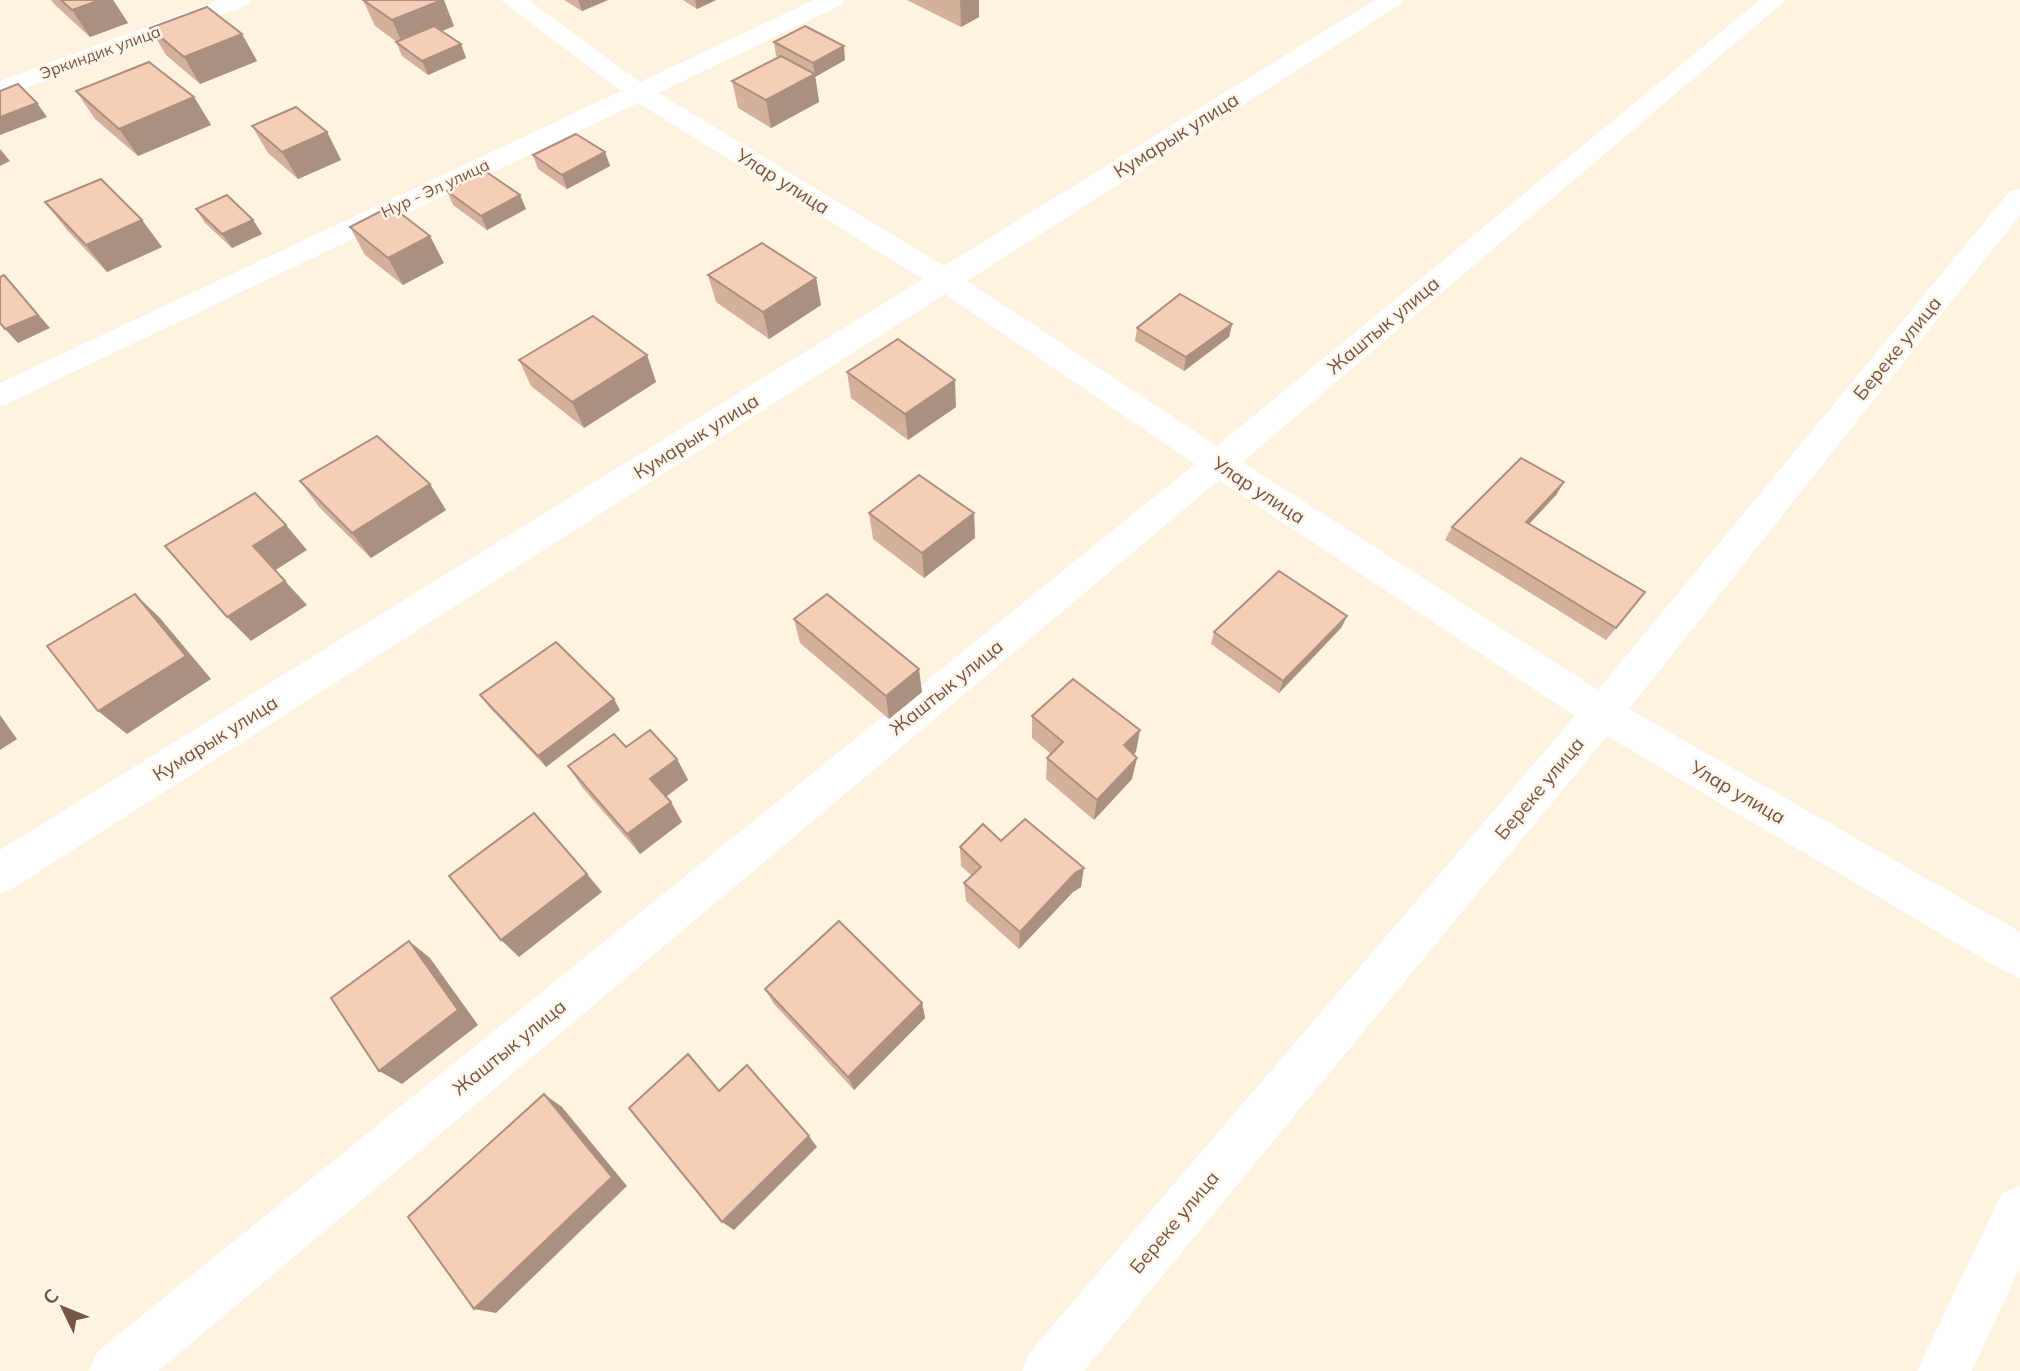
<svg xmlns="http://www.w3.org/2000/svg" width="2020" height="1371" font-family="Mulish,sans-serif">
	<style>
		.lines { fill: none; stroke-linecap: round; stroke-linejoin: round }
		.minor { fill: #fff; fill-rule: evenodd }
		.wall { fill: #d4b09d }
		.shaded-wall { fill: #ac907f }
		.building { fill: #f6cdb6; stroke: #ac907f; stroke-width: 2 }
		.labels { text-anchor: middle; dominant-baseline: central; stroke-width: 5; stroke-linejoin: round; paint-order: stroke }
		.far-street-label { font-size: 16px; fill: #785645; stroke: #fff6ea }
		.street-label { font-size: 19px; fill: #785645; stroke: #fff6ea }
	</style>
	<rect width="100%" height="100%" fill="#fef2e1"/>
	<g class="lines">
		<g class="minor">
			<path d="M219 0H252L248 5 0 98V81Z"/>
			<path d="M501 0H528L640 82 814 0H845L841 5 658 93 944 266 1375 0H1403L1399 5 967 281 1217 446 1760 0H1786L1242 462 1598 690 2010 191 2020 189V215L1629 709 2020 932V978L2004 971 1607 736 1084 1371H1022L1030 1352 1575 716 1219 480 158 1371H89L97 1352 1195 464 945 294 15 887 0 893V850L923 279 638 103 0 407V383L621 91Z"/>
			<path d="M2020 1186V1267L1972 1371H1917L2002 1193Z"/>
		</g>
	</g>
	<g class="wall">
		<path d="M51 0H113L128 23 90 37 54 4Z"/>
		<path d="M363 0 454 26 442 31 461 44 466 58 428 75 402 56 396 42H397L375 26Z"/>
		<path d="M564 0H608L582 11Z"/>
		<path d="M683 0H716L697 9Z"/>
		<path d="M907 0H979V17L961 27Z"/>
		<path d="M150 28 242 34 257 61 200 84 166 55Z"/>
		<path d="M774 42 845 60 815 77 819 102 771 128 738 108 732 81 779 57 776 56Z"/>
		<path d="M76 91 194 97 211 125 138 156 95 119Z"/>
		<path d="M252 126 327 132 341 160 298 179 268 153Z"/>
		<path d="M605 152 610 166 567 189 538 169 533 155Z"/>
		<path d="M447 191 526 209 487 230 453 205Z"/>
		<path d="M45 202 142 220 162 247 107 272 67 230Z"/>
		<path d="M196 209 253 220 262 234 232 248 205 223Z"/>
		<path d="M350 227 444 263 403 285 365 255Z"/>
		<path d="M708 275 816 278 821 305 769 339 716 302Z"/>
		<path d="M1232 324 1229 337 1184 371 1135 341 1137 328Z"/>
		<path d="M647 355 656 382 584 428 531 386 519 360Z"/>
		<path d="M847 372 956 407 908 440 851 398Z"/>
		<path d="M300 481 446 510 371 558 319 507Z"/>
		<path d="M1564 482 1556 495 1529 524 1635 605 1606 640 1445 540 1452 527Z"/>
		<path d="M869 513H974L975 538 924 578 873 539Z"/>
		<path d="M1347 616 1341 628 1279 693 1211 644 1214 632Z"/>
		<path d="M794 619 922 692 889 719 800 643Z"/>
		<path d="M480 695 620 710 546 767 489 707Z"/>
		<path d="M1032 716 1136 752 1133 754 1132 779 1094 820 1046 779 1047 758 1051 754 1032 738Z"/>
		<path d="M626 747 677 759 688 780 666 797 682 822 640 854 582 787 568 766Z"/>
		<path d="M1001 841 1081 887 1073 892 1019 949 966 901 964 883 972 876 961 866 960 847Z"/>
		<path d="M765 989 922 1003 925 1018 854 1090 774 1004Z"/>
	</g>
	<g class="shaded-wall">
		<path d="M100 0H113L128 23 90 37 72 10Z"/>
		<path d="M442 0H444L454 26 404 47 392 20Z"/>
		<path d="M578 0H608L582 11Z"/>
		<path d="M695 0H716L697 9Z"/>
		<path d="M960 0H979V17L961 27Z"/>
		<path d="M242 34 257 61 200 84 184 57Z"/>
		<path d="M461 44 466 58 428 75 422 61Z"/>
		<path d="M844 46 845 60 815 77 813 63Z"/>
		<path d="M815 74 819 102 771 128 766 100Z"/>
		<path d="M194 97 211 125 138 156 119 129Z"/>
		<path d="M37 103 47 117 0 135V117Z"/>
		<path d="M327 132 341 160 298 179 282 152Z"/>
		<path d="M0 149 10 161 0 166Z"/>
		<path d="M605 152 610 166 567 189 562 175Z"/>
		<path d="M520 195 526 209 487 230 481 216Z"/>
		<path d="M142 220 162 247 107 272 86 245Z"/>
		<path d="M253 220 262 234 232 248 222 234Z"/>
		<path d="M430 236 444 263 403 285 388 258Z"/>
		<path d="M4 275 50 328 18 343 5 329Z"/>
		<path d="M816 278 821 305 769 339 763 312Z"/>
		<path d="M1232 324 1229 337 1184 371 1186 357Z"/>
		<path d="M647 355 656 382 584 428 572 402Z"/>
		<path d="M955 380 956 407 908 440 905 414Z"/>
		<path d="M1564 482 1556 495 1519 535 1526 522Z"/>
		<path d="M430 484 446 510 371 558 352 533Z"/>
		<path d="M974 513 975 538 924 578 922 553Z"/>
		<path d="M286 525 307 550 274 571 253 546Z"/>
		<path d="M285 581 307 605 251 641 227 617Z"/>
		<path d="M135 594 160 618 211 679 127 734 98 711Z"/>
		<path d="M1347 616 1341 628 1279 693 1283 681Z"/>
		<path d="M919 669 922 692 889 719 886 696Z"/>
		<path d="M614 699 620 710 546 767 538 756Z"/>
		<path d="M0 715 17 739 0 750Z"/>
		<path d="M1140 730 1136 752 1121 767 1124 745Z"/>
		<path d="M1137 758 1132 779 1094 820 1097 800Z"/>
		<path d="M677 759 688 780 661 800 650 779Z"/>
		<path d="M671 802 682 822 640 854 627 834Z"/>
		<path d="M1084 868 1081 887 1073 892 1019 949 1020 932 1075 873Z"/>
		<path d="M587 874 602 892 519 957 501 940Z"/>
		<path d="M409 941 430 958 478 1025 402 1084 379 1071Z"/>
		<path d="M922 1003 925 1018 854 1090 848 1077Z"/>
		<path d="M544 1094 562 1107 627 1186 496 1313 474 1309Z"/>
		<path d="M809 1136 817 1147 734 1230 722 1222Z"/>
	</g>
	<g class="building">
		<path d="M61 0H100L72 10Z"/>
		<path d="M363 0H442L392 20Z"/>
		<path d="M207 7 242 34 184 57 150 28Z"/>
		<path d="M434 26 461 44 422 61 396 42Z"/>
		<path d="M805 26 844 46 813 63 774 42Z"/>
		<path d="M781 56 815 74 766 100 732 81Z"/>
		<path d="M149 62 194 97 119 129 76 91Z"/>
		<path d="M18 84 37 103 0 117V91Z"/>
		<path d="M296 107 327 132 282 152 252 126Z"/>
		<path d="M576 134 605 152 562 175 533 155Z"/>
		<path d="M485 171 520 195 481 216 447 191Z"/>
		<path d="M101 179 142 220 86 245 45 202Z"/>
		<path d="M227 195 253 220 222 234 196 209Z"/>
		<path d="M391 206 430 236 388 258 350 227Z"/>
		<path d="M762 243 816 278 763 312 708 275Z"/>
		<path d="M4 275 38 315 5 329 0 323V277Z"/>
		<path d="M1180 294 1232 324 1186 357 1137 328Z"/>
		<path d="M593 316 647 355 572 402 519 360Z"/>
		<path d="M898 339 955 380 905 414 847 372Z"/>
		<path d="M377 436 430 484 352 533 300 481Z"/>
		<path d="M1521 458 1564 482 1526 522 1645 592 1616 628 1452 527Z"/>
		<path d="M919 475 974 513 922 553 869 513Z"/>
		<path d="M255 493 286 525 253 546 285 581 227 617 165 546Z"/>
		<path d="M1279 571 1347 616 1283 681 1214 632Z"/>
		<path d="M135 594 186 656 98 711 47 646Z"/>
		<path d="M827 594 919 669 886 696 794 619Z"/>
		<path d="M556 642 614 699 538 756 480 695Z"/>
		<path d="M1073 679 1140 730 1124 745 1137 758 1097 800 1047 758 1063 742 1032 716Z"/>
		<path d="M650 730 677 759 650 779 671 802 627 834 568 766 614 734 626 747Z"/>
		<path d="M534 813 587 874 501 940 449 876Z"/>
		<path d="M1025 819 1084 868 1075 873 1020 932 964 883 981 867 960 847 983 824 1001 841Z"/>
		<path d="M839 921 922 1003 848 1077 765 989Z"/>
		<path d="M409 941 458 1010 379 1071 331 998Z"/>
		<path d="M688 1054 719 1091 747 1065 809 1136 722 1222 629 1108Z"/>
		<path d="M544 1094 612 1177 474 1309 408 1217Z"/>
	</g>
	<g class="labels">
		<g class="far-street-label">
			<text transform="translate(100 52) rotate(-20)">Эркиндик улица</text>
			<text transform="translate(435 188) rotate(-25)">Нур - Эл улица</text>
		</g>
		<g class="street-label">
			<text transform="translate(1176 135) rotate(-32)">Кумарык улица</text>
			<text transform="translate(783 181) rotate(32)">Улар улица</text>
			<text transform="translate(1383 325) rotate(-40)">Жаштык улица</text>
			<text transform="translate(1897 348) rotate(-51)">Береке улица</text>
			<text transform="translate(696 436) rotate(-32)">Кумарык улица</text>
			<text transform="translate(1259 490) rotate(33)">Улар улица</text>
			<text transform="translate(946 687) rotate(-39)">Жаштык улица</text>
			<text transform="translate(215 738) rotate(-32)">Кумарык улица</text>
			<text transform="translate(1539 788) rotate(-50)">Береке улица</text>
			<text transform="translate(1738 792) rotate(30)">Улар улица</text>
			<text transform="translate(509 1047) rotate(-39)">Жаштык улица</text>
			<text transform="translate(1174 1222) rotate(-50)">Береке улица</text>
		</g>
	</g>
	<g transform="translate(63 1308) rotate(313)" stroke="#fff6ea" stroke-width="5" paint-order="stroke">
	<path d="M0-5L12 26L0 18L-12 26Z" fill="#785645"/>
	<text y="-10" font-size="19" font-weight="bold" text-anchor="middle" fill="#785645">С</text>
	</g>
</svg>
